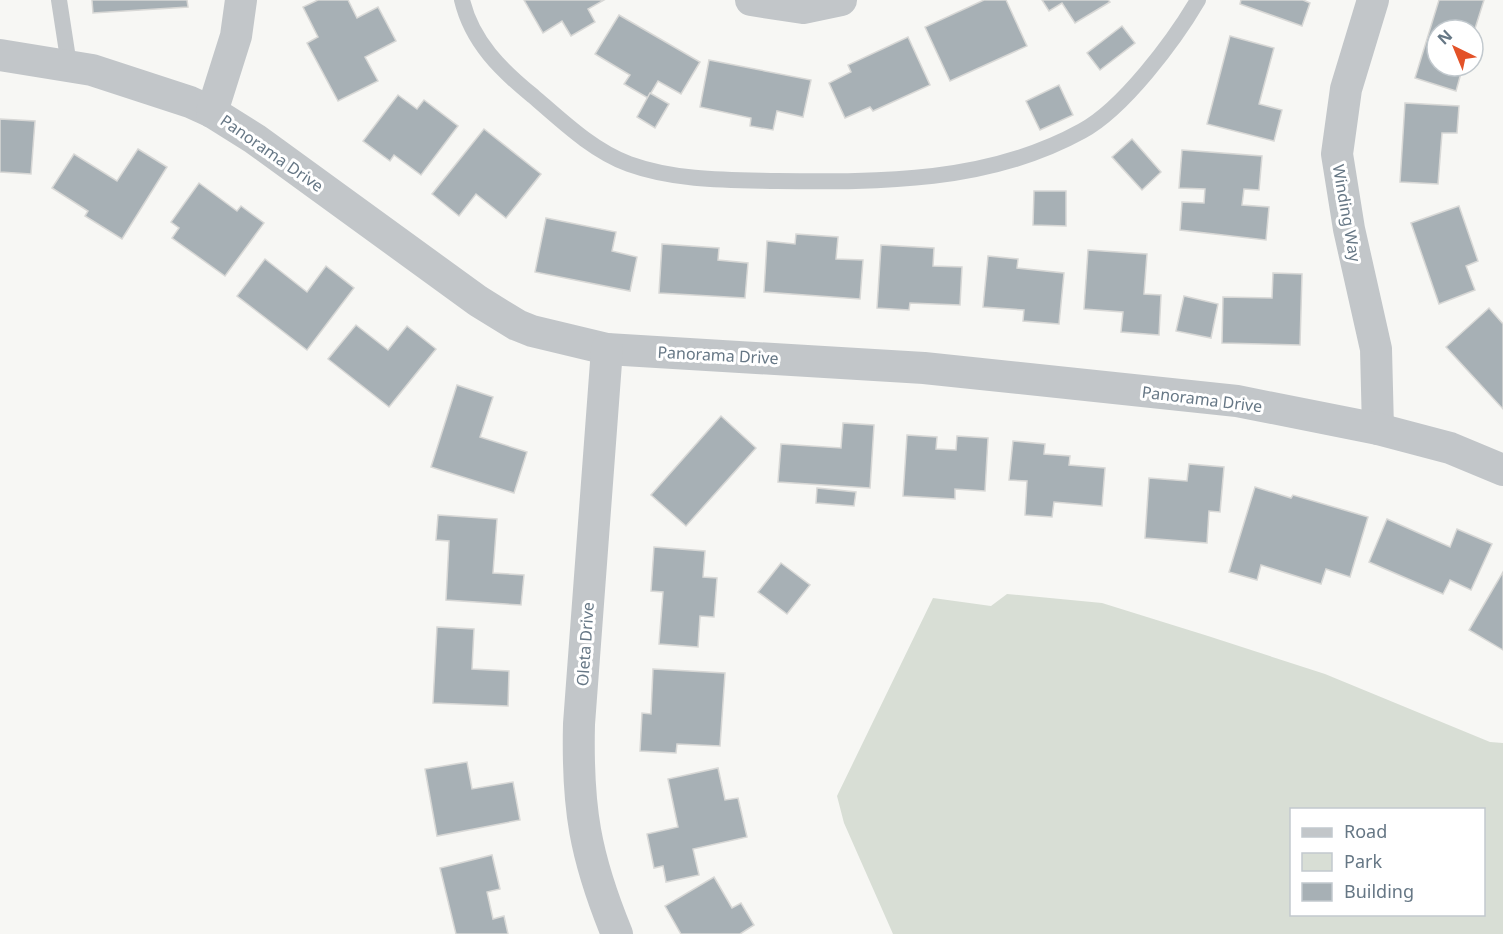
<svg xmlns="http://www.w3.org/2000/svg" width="1503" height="934" font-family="'Noto Sans',sans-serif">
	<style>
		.green { fill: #d8ded5; fill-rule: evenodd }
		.building { fill: #a7b0b5; stroke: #d8d8d6; stroke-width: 1.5 }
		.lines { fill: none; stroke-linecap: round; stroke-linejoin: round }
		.lane { stroke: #c2c6c9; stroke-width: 16 }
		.street { stroke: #c2c6c9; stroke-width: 32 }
		.labels { text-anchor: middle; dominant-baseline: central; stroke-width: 6; stroke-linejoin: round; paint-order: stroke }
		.street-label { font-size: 16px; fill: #667785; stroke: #fff }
	</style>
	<rect width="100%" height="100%" fill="#f7f7f4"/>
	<path class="green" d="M1007 594 1102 603 1208 636 1325 674 1490 742 1503 743V934H893L844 823 837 796 933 598 991 606ZM1292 810H1484V914H1292Z"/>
	<g class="building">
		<path d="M92 0H187L188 7 93 13Z"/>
		<path d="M318 0H348L357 18 378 7 396 41 365 57 378 81 338 101 307 43 318 37 303 7Z"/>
		<path d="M524 0H604L588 9 595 22 571 36 562 21 543 33Z"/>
		<path d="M984 0H1006L1027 46 950 81 925 27Z"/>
		<path d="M1042 0H1108L1110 2 1075 23 1062 3 1049 11Z"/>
		<path d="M1241 0H1303L1310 3 1302 26 1240 4Z"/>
		<path d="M1439 0H1484L1473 35V30H1437V66H1463L1456 91 1415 78Z"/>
		<path d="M619 15 700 62 681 94 658 81 648 98 624 84 630 75 595 54Z"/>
		<path d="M1122 26 1135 43 1100 70 1087 53Z"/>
		<path d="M1230 36 1274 48 1259 104 1282 110 1274 141 1207 124Z"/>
		<path d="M908 37 930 85 873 111 870 107 845 118 829 83 851 72 848 65Z"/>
		<path d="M709 60 811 80 803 117 777 111 773 130 750 126 751 118 700 107Z"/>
		<path d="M1059 85 1073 115 1040 130 1026 101Z"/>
		<path d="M650 93 669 104 655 128 637 117Z"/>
		<path d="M398 95 417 109 424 100 458 126 421 175 394 155 390 161 363 141Z"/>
		<path d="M1405 103 1459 106 1457 133H1442L1438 184 1400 182Z"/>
		<path d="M0 119 35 121 31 174 0 172Z"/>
		<path d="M484 129 541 174 506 218 476 194 459 216 432 194Z"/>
		<path d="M1132 139 1161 172 1142 190 1112 157Z"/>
		<path d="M138 149 167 167 122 239 85 216 88 211 52 188 74 154 117 181Z"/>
		<path d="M1182 150 1262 156 1259 190 1244 189 1242 205 1269 207 1266 240 1180 230 1182 202 1204 203 1205 189 1179 188Z"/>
		<path d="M199 183 237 211 241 206 264 223 225 276 172 238 179 228 171 222Z"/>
		<path d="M1034 191H1066V226L1033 225Z"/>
		<path d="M1459 206 1478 261 1466 266 1475 290 1439 304 1411 223Z"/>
		<path d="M546 218 616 232 612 251 637 257 630 291 535 272Z"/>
		<path d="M796 234 838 237 836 259 863 260 860 299 764 292 767 241 795 244Z"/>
		<path d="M662 244 719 248 718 260 748 263 745 298 659 293Z"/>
		<path d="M881 245 934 248 933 266 962 267 960 305 910 303 909 310 877 308Z"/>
		<path d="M1088 250 1147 254 1144 294 1161 295 1159 335 1121 332 1123 312 1084 309Z"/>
		<path d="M988 256 1018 259 1017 268 1064 273 1059 324 1023 321 1024 310 983 307Z"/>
		<path d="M265 259 307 292 326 266 354 288 307 350 237 296Z"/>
		<path d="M1273 273 1302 274 1300 345 1222 343 1223 297 1272 298Z"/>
		<path d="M1184 296 1218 304 1211 338 1176 331Z"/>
		<path d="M1489 308 1503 324V409L1446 347Z"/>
		<path d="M356 325 388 350 407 326 436 349 389 407 328 359Z"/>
		<path d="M457 385 493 397 480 437 527 452 514 493 431 467Z"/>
		<path d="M721 416 756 448 686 526 651 495Z"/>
		<path d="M843 423 874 425 870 488 778 482 781 444 841 448Z"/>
		<path d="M907 435 937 437 936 449 956 450 957 436 988 438 985 491 955 489V499L903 496Z"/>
		<path d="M1013 441 1045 444 1044 454 1070 456 1069 465 1105 468 1102 506 1054 502 1052 517 1025 515 1027 481 1009 480Z"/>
		<path d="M1189 464 1224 467 1220 512 1209 511 1207 543 1145 538 1149 478 1187 481Z"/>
		<path d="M1255 487 1291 498 1293 495 1368 517 1350 577 1326 569 1321 584 1261 565 1257 580 1229 572Z"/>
		<path d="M817 488 856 492 854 506 816 503Z"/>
		<path d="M438 515 497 519 493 573 524 575 521 605 446 600 449 541 436 540Z"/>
		<path d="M1387 519 1450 547 1457 529 1492 544 1471 590 1450 580 1443 594 1369 562Z"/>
		<path d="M654 547 705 551 703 577 717 578 714 617 700 616 698 647 659 644 663 592 651 591Z"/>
		<path d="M781 563 810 585 787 614 758 592Z"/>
		<path d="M1503 572V650L1469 630Z"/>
		<path d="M437 627 474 629 472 669 509 671 508 706 433 703Z"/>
		<path d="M653 669 725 673 720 746 677 744 676 753 640 751 642 713 651 714Z"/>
		<path d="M467 762 472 789 513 782 520 820 437 836 425 769Z"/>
		<path d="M718 768 725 800 738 798 747 837 693 849 699 875 666 882 663 866 654 868 647 834 678 827 668 779Z"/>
		<path d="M492 855 500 889 487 892 493 919 504 916 508 934H456L440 868Z"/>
		<path d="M714 877 732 908 741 903 754 925 740 934H681L665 906Z"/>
	</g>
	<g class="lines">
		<g class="lane">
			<path d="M59 0 69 65"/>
			<path d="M462 0C472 42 501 70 533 96 562 121 593 151 629 164 676 181 728 180 777 181 881 182 988 183 1082 131 1123 109 1174 41 1198 0"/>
		</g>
		<g class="street">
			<path d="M751 0 803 8 841 0"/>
			<path d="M1373 0 1346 89 1337 154 1349 229 1376 349 1378 429"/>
			<path d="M0 55 92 70 190 102 212 112 255 139 478 301 517 325 532 331 607 349 924 368 1237 401 1378 429 1450 448 1503 470"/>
			<path d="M212 112 236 36 241 0"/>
			<path d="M607 349 579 724C577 808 585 856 617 934"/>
		</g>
	</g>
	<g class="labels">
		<g class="street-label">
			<text transform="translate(272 153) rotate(35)">Panorama Drive</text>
			<text transform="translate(1347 213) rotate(80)">Winding Way</text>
			<text transform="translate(718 355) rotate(3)">Panorama Drive</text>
			<text transform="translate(1202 399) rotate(7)">Panorama Drive</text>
			<text transform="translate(585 644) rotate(-86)">Oleta Drive</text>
		</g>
	</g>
	<rect x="1290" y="808" width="195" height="108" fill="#ffffff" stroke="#c2c9ce" stroke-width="1.5"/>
	<rect x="1302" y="828" width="30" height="9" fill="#c2c6c9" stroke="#c2c9ce" stroke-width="1.5"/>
	<text x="1344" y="838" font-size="18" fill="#667785">Road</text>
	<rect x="1302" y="853" width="30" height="18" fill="#d8ded5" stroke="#c2c9ce" stroke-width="1.5"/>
	<text x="1344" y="868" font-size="18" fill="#667785">Park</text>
	<rect x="1302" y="883" width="30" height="18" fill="#a7b0b5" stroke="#c2c9ce" stroke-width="1.5"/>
	<text x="1344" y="898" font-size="18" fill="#667785">Building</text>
	<g transform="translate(1455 48) rotate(317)"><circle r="28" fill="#ffffff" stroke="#c2c9ce" stroke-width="1.5"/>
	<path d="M0-4.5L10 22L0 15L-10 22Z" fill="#e35228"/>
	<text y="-9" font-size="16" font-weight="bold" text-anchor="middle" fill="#667785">N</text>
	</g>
</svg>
